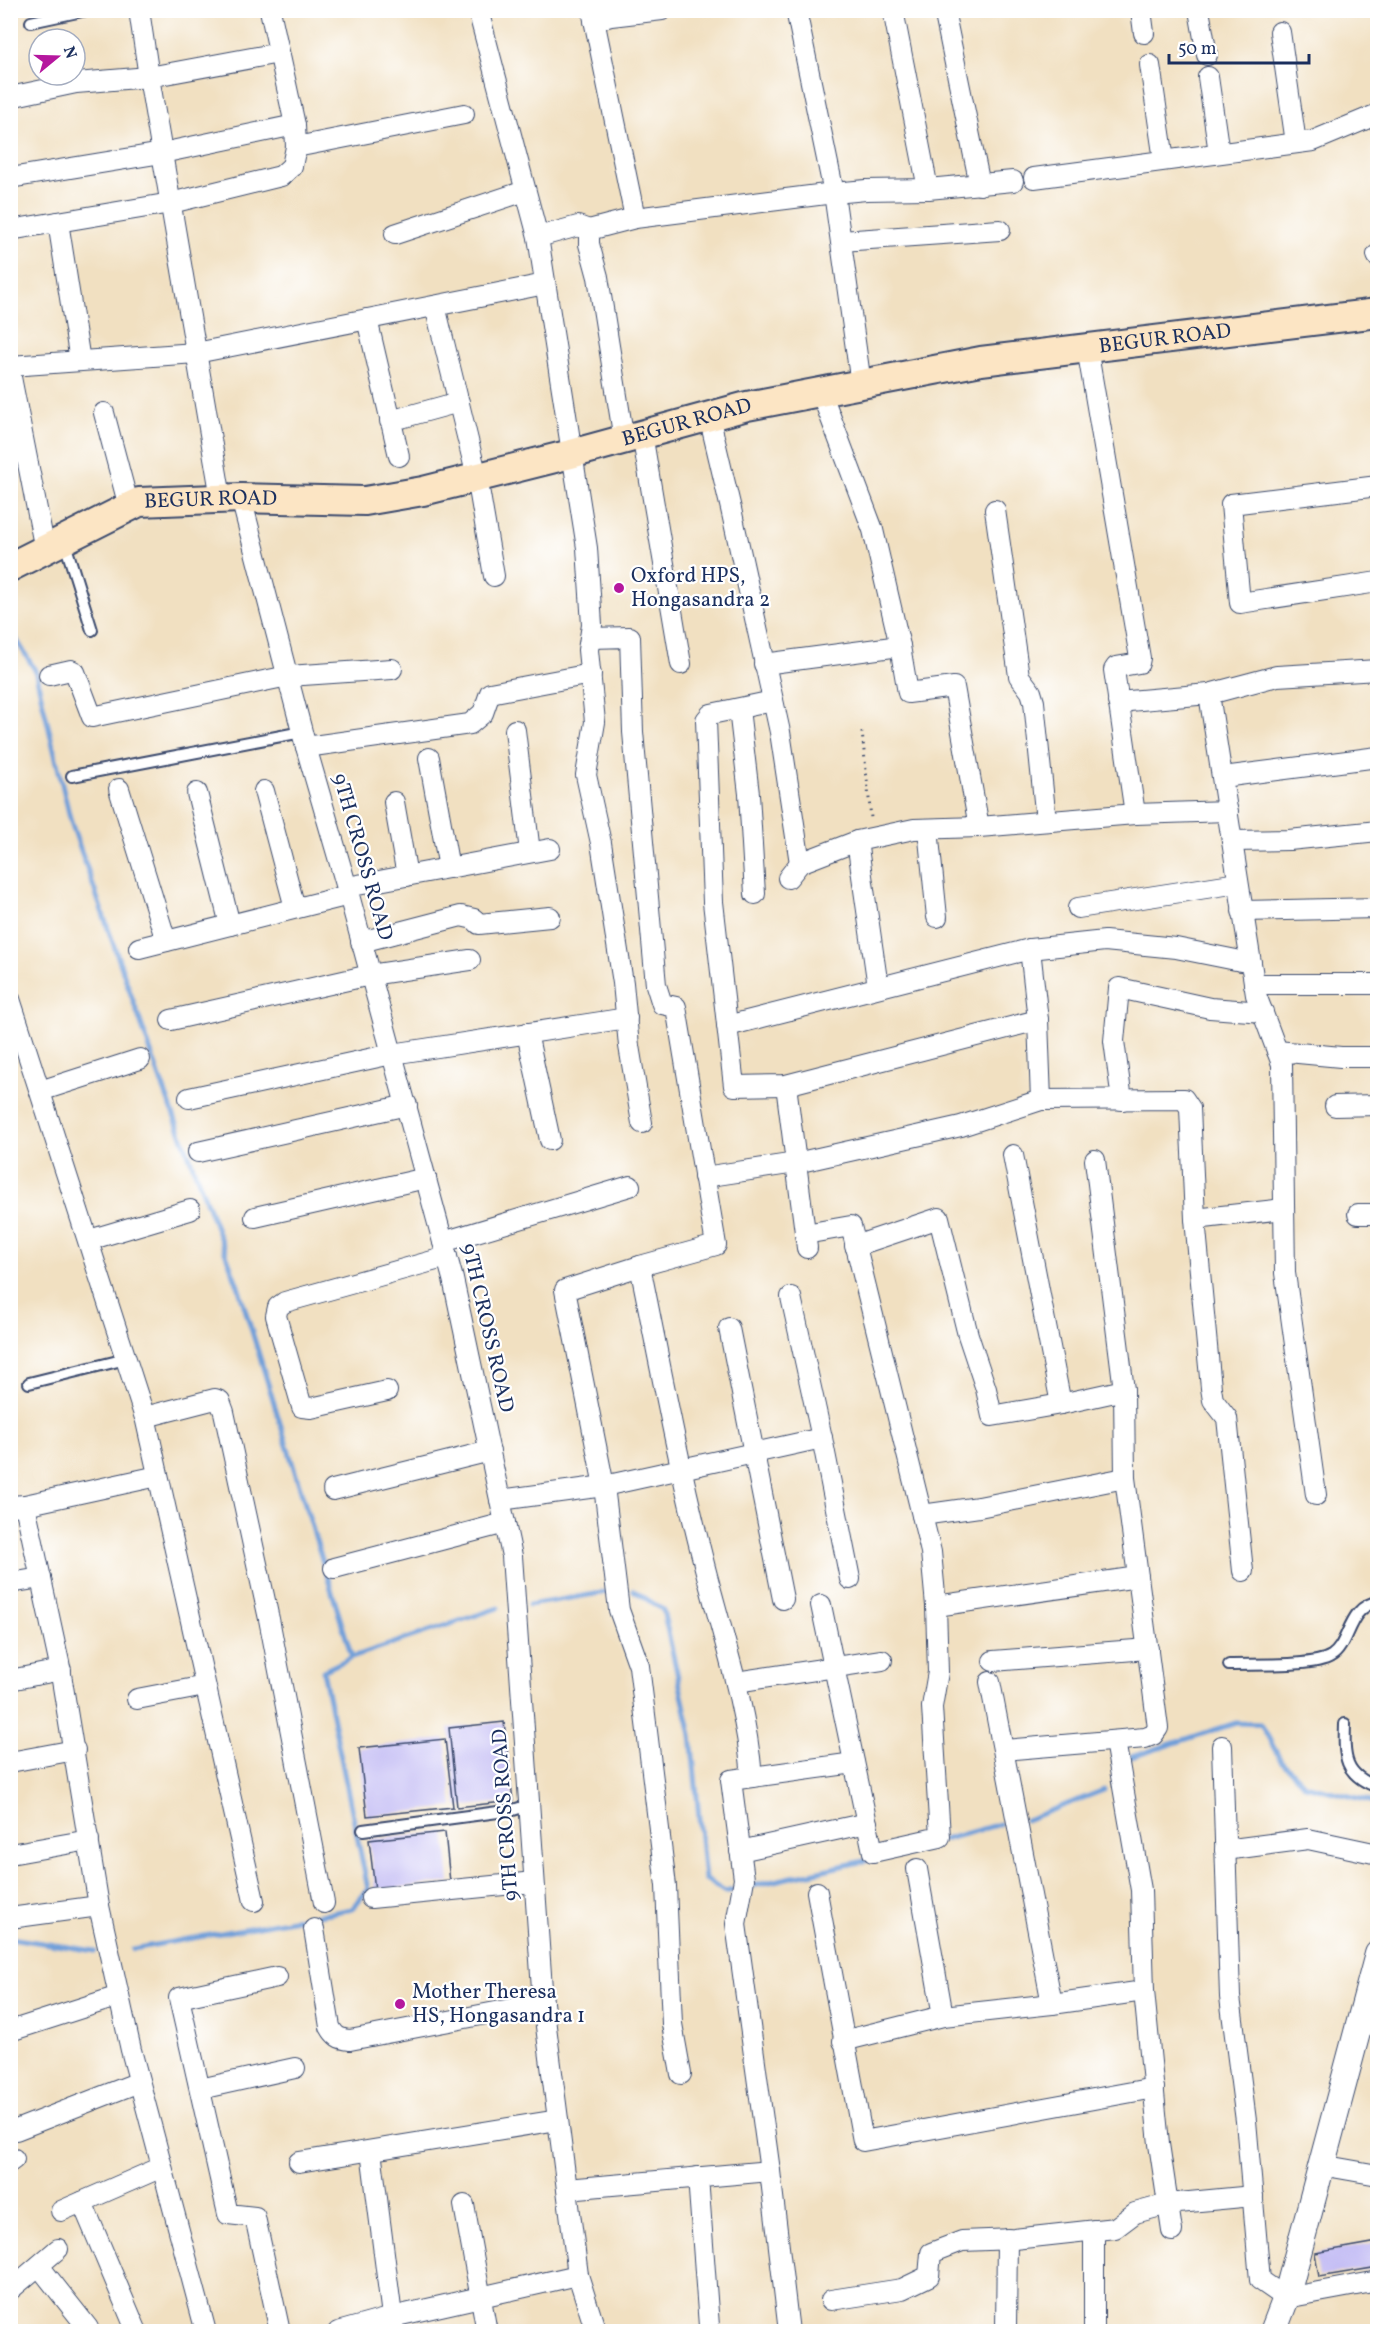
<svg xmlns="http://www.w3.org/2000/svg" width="1388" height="2342" font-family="Vollkorn,serif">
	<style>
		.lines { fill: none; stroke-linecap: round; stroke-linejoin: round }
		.stream { stroke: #709fd9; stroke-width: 5 }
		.building { fill: #c3bcf4 }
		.service-casing { stroke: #3b4a6d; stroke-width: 14 }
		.minor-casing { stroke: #3b4a6d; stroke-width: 22 }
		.tertiary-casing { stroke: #3b4a6d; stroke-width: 28 }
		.secondary-casing { stroke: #3b4a6d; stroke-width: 32 }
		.path { stroke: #3b4a6d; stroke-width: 3; stroke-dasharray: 1.5 4.5; stroke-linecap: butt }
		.service { stroke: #fff; stroke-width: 10 }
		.minor { stroke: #fff; stroke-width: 20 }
		.tertiary { stroke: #fff; stroke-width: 26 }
		.secondary { stroke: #fce5c4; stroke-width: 28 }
		.poi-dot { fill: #b5179e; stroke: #fff; stroke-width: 2 }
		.labels { text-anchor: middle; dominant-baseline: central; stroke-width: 4.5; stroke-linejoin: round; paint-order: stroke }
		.street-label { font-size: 21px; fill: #1b2f5e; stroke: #fff }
		.poi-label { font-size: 21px; fill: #1b2f5e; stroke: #fff; text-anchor: start }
	</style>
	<rect width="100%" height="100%" fill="#fff"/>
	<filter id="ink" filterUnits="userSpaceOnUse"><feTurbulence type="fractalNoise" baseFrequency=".0167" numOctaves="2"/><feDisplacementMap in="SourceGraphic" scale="12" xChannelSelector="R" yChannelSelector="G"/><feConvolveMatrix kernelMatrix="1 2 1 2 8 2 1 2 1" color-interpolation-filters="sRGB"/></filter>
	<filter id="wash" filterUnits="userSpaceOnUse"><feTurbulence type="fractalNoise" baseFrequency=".008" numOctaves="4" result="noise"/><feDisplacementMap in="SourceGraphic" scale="24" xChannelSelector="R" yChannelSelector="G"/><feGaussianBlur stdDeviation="1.35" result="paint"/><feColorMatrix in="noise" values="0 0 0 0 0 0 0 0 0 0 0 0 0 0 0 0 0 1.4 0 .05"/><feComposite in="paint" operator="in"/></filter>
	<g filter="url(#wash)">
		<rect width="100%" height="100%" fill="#f1e0c1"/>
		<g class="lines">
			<g class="stream">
				<path d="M10 629 35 670 71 822 161 1081 238 1286 352 1657"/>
				<path d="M633 1590 663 1610 691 1735 705 1879 725 1892 738 1889"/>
				<path d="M529 1605 607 1592"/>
				<path d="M1125 1759 1236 1723 1261 1724 1281 1761 1305 1785 1374 1802"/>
				<path d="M1026 1820 1104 1790"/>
				<path d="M943 1840 1000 1824"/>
				<path d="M747 1887 873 1859"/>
				<path d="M10 1938 95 1951"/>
				<path d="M133 1949 352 1909 368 1889 323 1671 352 1657 498 1608"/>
			</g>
		</g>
		<g id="blocks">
			<g class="building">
				<path d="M504 1722 513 1801 457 1807 449 1728Z"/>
				<path d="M445 1739 453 1807 367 1816 359 1748Z"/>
				<path d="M445 1832 450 1882 375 1890 369 1840Z"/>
				<path d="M1378 2242V2267L1319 2277 1315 2253Z"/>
			</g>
		</g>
	</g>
	<g filter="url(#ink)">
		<use href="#blocks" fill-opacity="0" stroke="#3b4a6d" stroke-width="1.5"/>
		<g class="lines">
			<g class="service-casing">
				<g id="service">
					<path d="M31 22 87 10"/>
					<path d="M64 540 92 630"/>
					<path d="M72 776 302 732"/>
					<path d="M29 1383 126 1359"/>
					<path d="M1229 1665C1252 1664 1314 1667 1331 1656 1350 1645 1347 1606 1378 1602"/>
					<path d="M1345 1724C1344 1756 1343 1775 1378 1787"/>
					<path d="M363 1830 513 1810 529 1805"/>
				</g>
			</g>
			<g class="minor-casing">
				<g id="minor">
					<path d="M139 10 149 77 221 498"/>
					<path d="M270 10 295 125 296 147 464 114"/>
					<path d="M478 10 538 237 587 548 592 625 588 650 595 722 586 775 601 843 623 983 629 1046 642 1123"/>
					<path d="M592 10 635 218"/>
					<path d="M796 10 834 193 861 384"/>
					<path d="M893 10 928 189"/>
					<path d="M944 10 980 185"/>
					<path d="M1141 10 1144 33"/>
					<path d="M1199 10 1207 55"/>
					<path d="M594 21 611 16 662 10"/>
					<path d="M1280 32 1296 143"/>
					<path d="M1150 65 1164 160"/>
					<path d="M1208 77 1219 153"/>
					<path d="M10 97 76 83 149 77 279 53"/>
					<path d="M10 178 162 153 295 125"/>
					<path d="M1034 178 1313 141 1378 114"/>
					<path d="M58 222 80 361"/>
					<path d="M10 230 171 203 281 176 292 166 296 147"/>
					<path d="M395 234 525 191"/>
					<path d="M538 237 578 226 589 230"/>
					<path d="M841 241 1000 230"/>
					<path d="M1377 255 1378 257"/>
					<path d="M435 306 477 477 494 576"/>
					<path d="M367 319 399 456"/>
					<path d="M1087 348 1140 658 1139 663 1116 667 1114 670 1135 814"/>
					<path d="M10 366 196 353 545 284"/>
					<path d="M10 372 45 550"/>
					<path d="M821 392 873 530 900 646 908 693 954 687 979 827"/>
					<path d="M104 413 129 507"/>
					<path d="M709 416 731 509 780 732 800 863"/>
					<path d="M390 421 459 402"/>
					<path d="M642 434 681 664"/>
					<path d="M624 440 598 277 589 244V230L635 218 834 193 866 190 928 189 1013 181"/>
					<path d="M1378 486 1231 504 1240 603 1378 582"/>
					<path d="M241 498 306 747 349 895 453 1279 512 1556 543 2003 578 2275 596 2332"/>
					<path d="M995 510 1019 676 1031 692 1034 702 1046 821"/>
					<path d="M590 638 630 637 633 732 656 985 662 1004 676 1007 716 1245 640 1266 565 1290 604 1486 619 1610 639 1666 666 1886 672 2024 681 2074"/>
					<path d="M764 664 900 646"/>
					<path d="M49 675 71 670 75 672 92 717 288 676 392 669"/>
					<path d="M1209 694 1256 995 1282 1064 1285 1273 1316 1495"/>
					<path d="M773 701 711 714 706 720 713 902 734 1086 786 1085 1038 1020"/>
					<path d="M1118 702 1209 694 1277 676 1378 670"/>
					<path d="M739 709 749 794 755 894"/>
					<path d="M515 730 530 852"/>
					<path d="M306 747 470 724 483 713 490 693 591 674"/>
					<path d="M429 758 449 868"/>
					<path d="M1223 777 1378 757"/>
					<path d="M119 789 166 941"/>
					<path d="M264 791 295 908"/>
					<path d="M197 793 230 925"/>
					<path d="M394 802 407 876"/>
					<path d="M928 829 937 917"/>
					<path d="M857 841 878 987"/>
					<path d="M1232 841 1289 840 1378 831"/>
					<path d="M788 878 800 863 857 841 914 829 979 827 1135 814 1228 811"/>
					<path d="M347 887 550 849"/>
					<path d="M1078 908 1238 883"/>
					<path d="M1242 911 1378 908"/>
					<path d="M361 942 461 916 474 919 479 924 550 917"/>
					<path d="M139 948 349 895"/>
					<path d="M1030 949 1038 1020 1041 1100"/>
					<path d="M1254 984H1378"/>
					<path d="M10 999 146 1421 254 1901"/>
					<path d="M171 1020 370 975 470 960"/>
					<path d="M727 1026 1030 949 1105 941 1176 948 1251 963"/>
					<path d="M527 1033 550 1140"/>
					<path d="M1277 1051 1341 1057H1378"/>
					<path d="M786 1085 807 1248"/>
					<path d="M40 1091 140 1059"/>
					<path d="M189 1098 392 1054 627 1018"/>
					<path d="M1122 1100 1114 1041 1119 988 1210 1008 1263 1012"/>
					<path d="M1335 1106 1378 1105"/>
					<path d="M198 1152 407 1105"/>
					<path d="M1013 1155 1061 1404 1124 1390"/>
					<path d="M704 1177 796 1163 961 1126 1041 1100 1184 1099 1190 1108 1195 1219 1211 1388 1213 1400 1227 1418 1243 1571"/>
					<path d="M1358 1214H1378"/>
					<path d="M255 1217 426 1178"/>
					<path d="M1195 1219 1284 1209"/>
					<path d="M805 1234 851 1226 931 1552 936 1606 938 1672 932 1707 940 1837 873 1852 821 1605"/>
					<path d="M89 1240 190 1210"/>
					<path d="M443 1242 630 1186"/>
					<path d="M855 1246 939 1218 968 1335 986 1389 992 1416 1061 1404"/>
					<path d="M640 1266C660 1364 678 1463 703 1560 721 1632 746 1703 752 1777L731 1780 744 1879 736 1924 770 2171 789 2332"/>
					<path d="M791 1297 822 1438 850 1579"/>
					<path d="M729 1328 783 1599"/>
					<path d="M387 1391 311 1408 302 1407 276 1316 278 1307 285 1302 447 1257"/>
					<path d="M145 1417 215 1399 220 1401 224 1412 269 1619 324 1903"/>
					<path d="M333 1490 490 1451"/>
					<path d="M500 1500 604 1486 822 1438"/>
					<path d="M25 1505 59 1662 99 1906 131 2050 206 2332"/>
					<path d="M10 1506 25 1505 158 1476"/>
					<path d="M922 1515 979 1507 1125 1478"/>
					<path d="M334 1568 505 1523"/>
					<path d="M10 1583 41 1578"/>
					<path d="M936 1606 1138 1577"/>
					<path d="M993 1661 1148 1649"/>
					<path d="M10 1680 61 1670"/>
					<path d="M736 1682 882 1660"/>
					<path d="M137 1699 205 1686"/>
					<path d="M1115 1741 1141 1890 1144 1991 1159 2144 1172 2231"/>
					<path d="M1222 1746 1230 1997 1246 2121 1260 2280 1286 2298 1378 2281"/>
					<path d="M1004 1750 1145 1738 1153 1735 1158 1728 1125 1478 1124 1390 1095 1160"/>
					<path d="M10 1762 75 1750"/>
					<path d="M752 1777 854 1763"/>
					<path d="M1225 1850 1308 1839 1378 1854"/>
					<path d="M740 1851 867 1823"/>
					<path d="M10 1854 89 1840"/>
					<path d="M917 1869 943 2016"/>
					<path d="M817 1892 863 2141 1154 2088"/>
					<path d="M371 1898 534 1882"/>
					<path d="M10 1918 99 1906"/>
					<path d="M314 1929 330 2027C335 2036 339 2039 350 2040L543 2003"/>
					<path d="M277 1977 179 1998 228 2214 255 2217 280 2332"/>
					<path d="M1052 2004 1144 1991"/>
					<path d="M10 2031 119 1996"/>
					<path d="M843 2041 943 2016 1052 2004 990 1682"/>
					<path d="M200 2089 295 2068"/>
					<path d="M16 2130 139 2082"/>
					<path d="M371 2151 394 2332"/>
					<path d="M10 2162 14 2159"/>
					<path d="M299 2162 558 2120"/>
					<path d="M1321 2165 1378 2175"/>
					<path d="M698 2177 709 2326"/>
					<path d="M567 2189 770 2171"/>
					<path d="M82 2202 137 2332"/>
					<path d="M464 2205 487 2332"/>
					<path d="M61 2211 162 2167"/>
					<path d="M39 2266 88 2328"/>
					<path d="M10 2290 58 2249"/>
					<path d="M831 2300 902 2289 929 2276 931 2253 962 2241 1014 2239 1115 2228 1135 2213 1168 2204 1253 2196"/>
					<path d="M1006 2329 1007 2239"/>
					<path d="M338 2332 392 2317 578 2275"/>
					<path d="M1094 2332V2230"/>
				</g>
			</g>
			<g class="tertiary-casing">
				<path id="tertiary" d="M1273 2332 1286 2298 1378 1954"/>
			</g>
			<g class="secondary-casing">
				<g id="secondary">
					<path id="s1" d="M10 567 139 502 241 498 365 501 423 491 571 454 747 406 981 361 1378 313"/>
				</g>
			</g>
			<path class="path" d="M862 732 871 818"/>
			<use href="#service" class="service"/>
			<use href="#minor" class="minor"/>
			<use href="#tertiary" class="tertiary"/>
			<use href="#secondary" class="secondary"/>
		</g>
	</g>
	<g class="poi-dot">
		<circle cx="619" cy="588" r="6"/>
		<circle cx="400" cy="2004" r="6"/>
	</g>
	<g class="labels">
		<g class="street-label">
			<text stroke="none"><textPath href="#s1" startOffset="1188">BEGUR ROAD</textPath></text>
			<text stroke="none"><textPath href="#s1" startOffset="702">BEGUR ROAD</textPath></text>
			<text stroke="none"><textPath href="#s1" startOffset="216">BEGUR ROAD</textPath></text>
			<text transform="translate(362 857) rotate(74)">9TH CROSS ROAD</text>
			<text transform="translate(487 1328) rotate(77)">9TH CROSS ROAD</text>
			<text transform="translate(506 1815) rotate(-94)">9TH CROSS ROAD</text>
		</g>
		<g class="poi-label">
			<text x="631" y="576">Oxford HPS,<tspan x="631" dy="24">Hongasandra 2</tspan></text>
			<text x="412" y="1992">Mother Theresa<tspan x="412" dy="24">HS, Hongasandra 1</tspan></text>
		</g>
	</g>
	<rect width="1388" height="2342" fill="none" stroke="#fff" stroke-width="36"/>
	<g transform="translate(57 57) rotate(71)"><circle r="28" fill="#ffffff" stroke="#a4acbf" stroke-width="1.5"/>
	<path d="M0-4.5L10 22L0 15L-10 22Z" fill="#b5179e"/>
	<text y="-9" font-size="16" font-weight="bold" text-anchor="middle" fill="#1b2f5e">N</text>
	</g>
	<path d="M1169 54v9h140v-9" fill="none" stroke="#1b2f5e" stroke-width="3"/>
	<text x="1178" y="54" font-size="18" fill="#1b2f5e" stroke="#ffffff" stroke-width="4.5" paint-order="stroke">50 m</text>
</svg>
